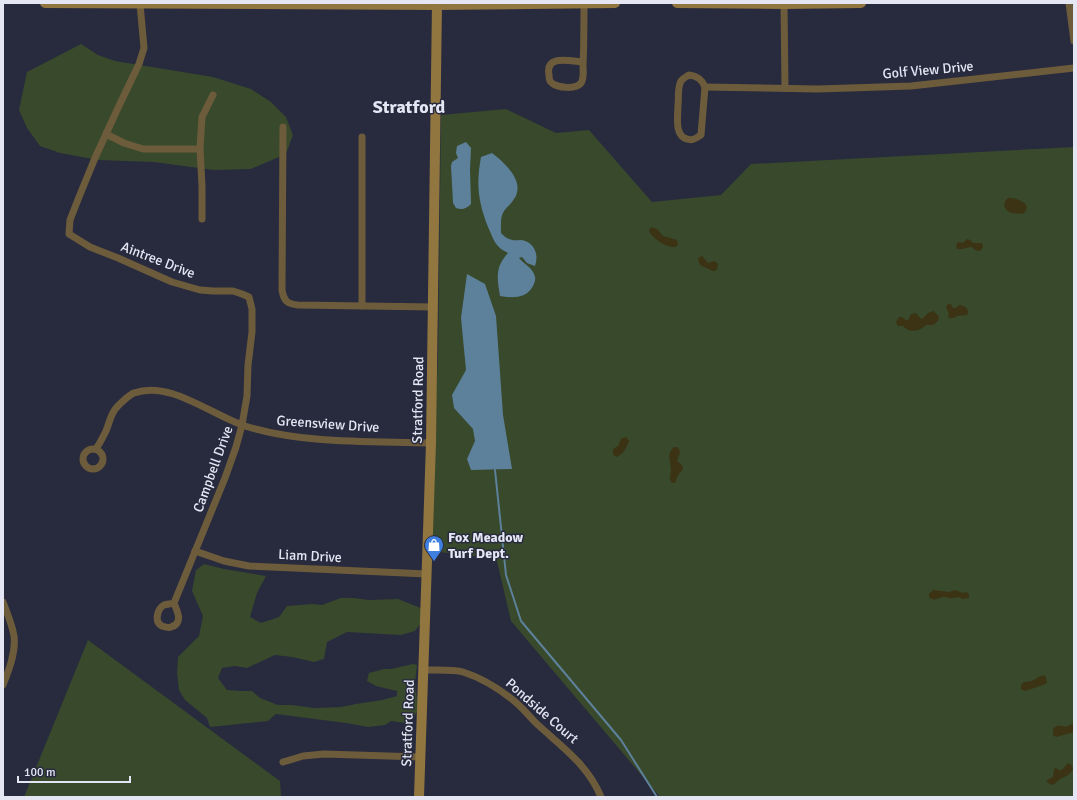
<svg xmlns="http://www.w3.org/2000/svg" width="1077" height="800" font-family="Signika,sans-serif">
	<style>
		.green { fill: #38492c }
		.sand { fill: #3b3313 }
		.water { fill: #5e819b }
		.lines { fill: none; stroke-linecap: round; stroke-linejoin: round }
		.stream { stroke: #5e819b; stroke-width: 2 }
		.street { stroke: #6d5c3b; stroke-width: 7 }
		.secondary { stroke: #917640; stroke-width: 10 }
		.labels { text-anchor: middle; dominant-baseline: central; stroke-width: 3; stroke-linejoin: round; paint-order: stroke }
		.street-label { font-size: 14px; fill: #e4e6f3; stroke: #282a3e }
		.poi-label { font-size: 14px; font-weight: bold; fill: #e4e6f3; stroke: #282a3e; text-anchor: start }
		.district-label { font-size: 18px; font-weight: bold; fill: #e4e6f3; stroke: #282a3e }
	</style>
	<rect width="100%" height="100%" fill="#282a3e"/>
	<g class="green">
		<path d="M81 44 98 55 115 61 213 77 251 89 271 102 286 117 293 135 286 154 251 169 213 170 154 162 98 160 60 153 40 146 27 128 19 110 27 72Z"/>
		<path d="M506 109 556 133 589 130 652 202 721 195 751 164 1074 147V797H660L511 621 496 557 493 558 438 552 437 550 428 551 438 359 441 115Z"/>
		<path d="M204 564 224 569 266 576 257 593 250 617 261 623 279 617 287 606 312 604 322 605 341 598H353L369 600 398 599 423 609 421 623 415 631 401 635 347 632 327 642 324 659 314 662 292 657 275 655 247 668 235 666 222 668 218 678 227 690 241 691H252L260 698 278 705H292L314 708 341 707 356 704 382 700 397 696V691L376 686 367 681 369 673 384 669H391L413 664 417 665 415 682 418 710 413 718 405 723 391 721 385 725 368 727 346 723 276 714 268 721 210 727 207 718 185 700 179 690 177 673 178 657 199 636 203 616 192 591 196 570Z"/>
		<path d="M88 640 280 781 281 797H24Z"/>
	</g>
	<g class="sand">
		<path d="M1008 198C1015 198 1024 200 1027 207L1025 212 1022 214C1018 213 1015 214 1012 213 1005 211 1001 204 1008 198Z"/>
		<path d="M651 227 657 229 663 236 677 240 678 245 675 247C667 248 651 238 649 230Z"/>
		<path d="M967 239 970 240 973 243H982L983 247 980 251 975 250 972 247H970L962 249H957C956 246 956 244 958 242L963 243Z"/>
		<path d="M702 256 708 263 715 261 718 264 717 270 713 271 700 265 698 259 700 257Z"/>
		<path d="M949 304H951L953 308H955L960 305C965 306 968 308 968 313L967 315 957 316 954 318H949L948 317 949 314 946 307 947 305Z"/>
		<path d="M934 311 939 317 938 321 933 325H926C921 330 915 332 908 330L903 326H898L896 322 899 317H902L906 320H908L911 314 916 313 921 319H922L928 313Z"/>
		<path d="M625 437 627 438 629 441C627 447 623 455 616 457L613 454V449L618 446 621 439Z"/>
		<path d="M674 447H677L679 449 680 453 678 458 677 461 682 465 683 469 678 475 675 483H672C668 478 671 475 671 470 671 461 666 454 674 447Z"/>
		<path d="M933 590 949 592 955 590 963 593 966 592C969 593 969 595 969 598L962 599C958 596 957 598 952 598 945 599 952 597 945 597 938 596 936 603 929 597V594Z"/>
		<path d="M1044 675 1046 677 1047 683 1043 685 1025 691 1021 689V685L1024 682C1036 682 1035 677 1044 675Z"/>
		<path d="M1074 723V732L1056 737 1053 735V729C1059 722 1061 728 1068 726 1069 726 1073 723 1074 723Z"/>
		<path d="M1068 763 1071 765 1073 768C1071 775 1066 776 1060 779 1057 781 1055 784 1052 785L1047 782V780L1053 777 1054 769 1056 768 1059 770H1062Z"/>
	</g>
	<g class="water">
		<path d="M466 142 471 148 470 170 471 204C466 209 462 210 456 208L453 203 451 166 452 162 458 158 456 153 457 146Z"/>
		<path d="M492 153C505 163 526 182 514 199 511 204 507 207 504 211 500 217 501 226 501 233 503 235 506 238 509 239 513 241 518 240 522 240 535 243 539 255 535 266L527 263 522 257 519 258C524 264 534 269 535 277 536 279 534 284 533 286 526 299 512 298 500 296 497 278 495 267 508 253 505 251 500 249 498 246 493 241 491 233 488 227 478 201 476 184 481 157Z"/>
		<path d="M467 274 485 284 496 316 503 415 512 469 471 470 467 459 475 441 473 429 454 408 452 395 466 370 461 318Z"/>
	</g>
	<g class="lines">
		<path class="stream" d="M495 470 506 575 521 621 621 740 657 797"/>
		<g class="street">
			<path d="M1069 3 1074 41"/>
			<path d="M140 4 144 48 139 64 117 110 95 158 79 197 70 220 69 234 90 247 118 258 172 282 200 290 213 291H233L242 294 249 297 252 309V332L248 365 247 396 242 425 236 447 225 478 174 603C171 604 167 604 164 605 157 609 154 622 162 626 165 627 169 628 171 627 184 623 177 611 174 603"/>
			<path d="M784 4 785 88"/>
			<path d="M583 62C570 61 545 54 549 75 549 77 549 79 550 81 555 89 580 90 582 81 584 76 583 70 583 65 584 45 584 24 584 3"/>
			<path d="M689 75C697 76 702 79 705 87L701 135C696 138 693 141 687 139 674 136 678 115 678 105 679 98 677 88 681 81 683 78 686 77 689 75Z"/>
			<path d="M705 87 818 89 911 86 1074 68"/>
			<path d="M283 127 282 290C284 301 287 304 298 305L433 307"/>
			<path d="M106 134 124 143 143 149H200"/>
			<path d="M202 219V186L200 149 202 117 213 95"/>
			<path d="M362 306V137"/>
			<path d="M96 449C100 443 103 437 106 431 109 424 110 417 114 411 116 407 130 394 134 393 170 380 211 415 245 426 303 444 370 441 431 443"/>
			<circle cx="93" cy="459" r="10"/>
			<path d="M195 551 224 561 249 566 427 574"/>
			<path d="M3 602C7 613 12 624 14 636 16 652 9 670 3 685"/>
			<path d="M423 670C433 670 454 669 463 672 482 678 498 688 513 700 522 707 529 716 537 724 562 747 588 765 601 797"/>
			<path d="M283 762 303 756 324 754 420 757"/>
		</g>
		<g class="secondary">
			<path d="M45 3 437 5 615 3"/>
			<path d="M677 3 784 4 861 3"/>
			<path d="M419 797 431 443 437 3"/>
		</g>
	</g>
	<defs>
		<g id="shop-pin" transform="scale(1)"><path d="M0 17L-7.5 6A9.5 9.5 0 1 1 7.5 6Z" fill="#3f7fe0" stroke="#282a3e"/><path d="M-5-2.5h2.3a2.7 3.5 0 0 1 5.4 0H5L5.5 6h-11ZM-1.5-2.5h3a1.5 2.3 0 0 0-3 0Z" fill="#fff"/></g>
	</defs>
	<g fill-rule="evenodd">
		<use href="#shop-pin" x="434" y="545"/>
	</g>
	<g class="labels">
		<g class="street-label">
			<text transform="translate(928 70) rotate(-5)">Golf View Drive</text>
			<text transform="translate(158 260) rotate(21)">Aintree Drive</text>
			<text transform="translate(418 400) rotate(-89)">Stratford Road</text>
			<text transform="translate(328 424) rotate(4)">Greensview Drive</text>
			<text transform="translate(213 469) rotate(-70)">Campbell Drive</text>
			<text transform="translate(310 556) rotate(3)">Liam Drive</text>
			<text transform="translate(542 711) rotate(41)">Pondside Court</text>
			<text transform="translate(408 723) rotate(-88)">Stratford Road</text>
		</g>
		<g class="poi-label">
			<text x="448" y="537">Fox Meadow<tspan x="448" dy="16">Turf Dept.</tspan></text>
		</g>
		<g class="district-label">
			<text x="409" y="107">Stratford</text>
		</g>
	</g>
	<rect width="1077" height="800" fill="none" stroke="#e4e6f3" stroke-width="8"/>
	<path d="M18 776v6h112v-6" fill="none" stroke="#e4e6f3" stroke-width="2"/>
	<text x="24" y="776" font-size="12" fill="#e4e6f3" stroke="#282a3e" stroke-width="3" paint-order="stroke">100 m</text>
</svg>
